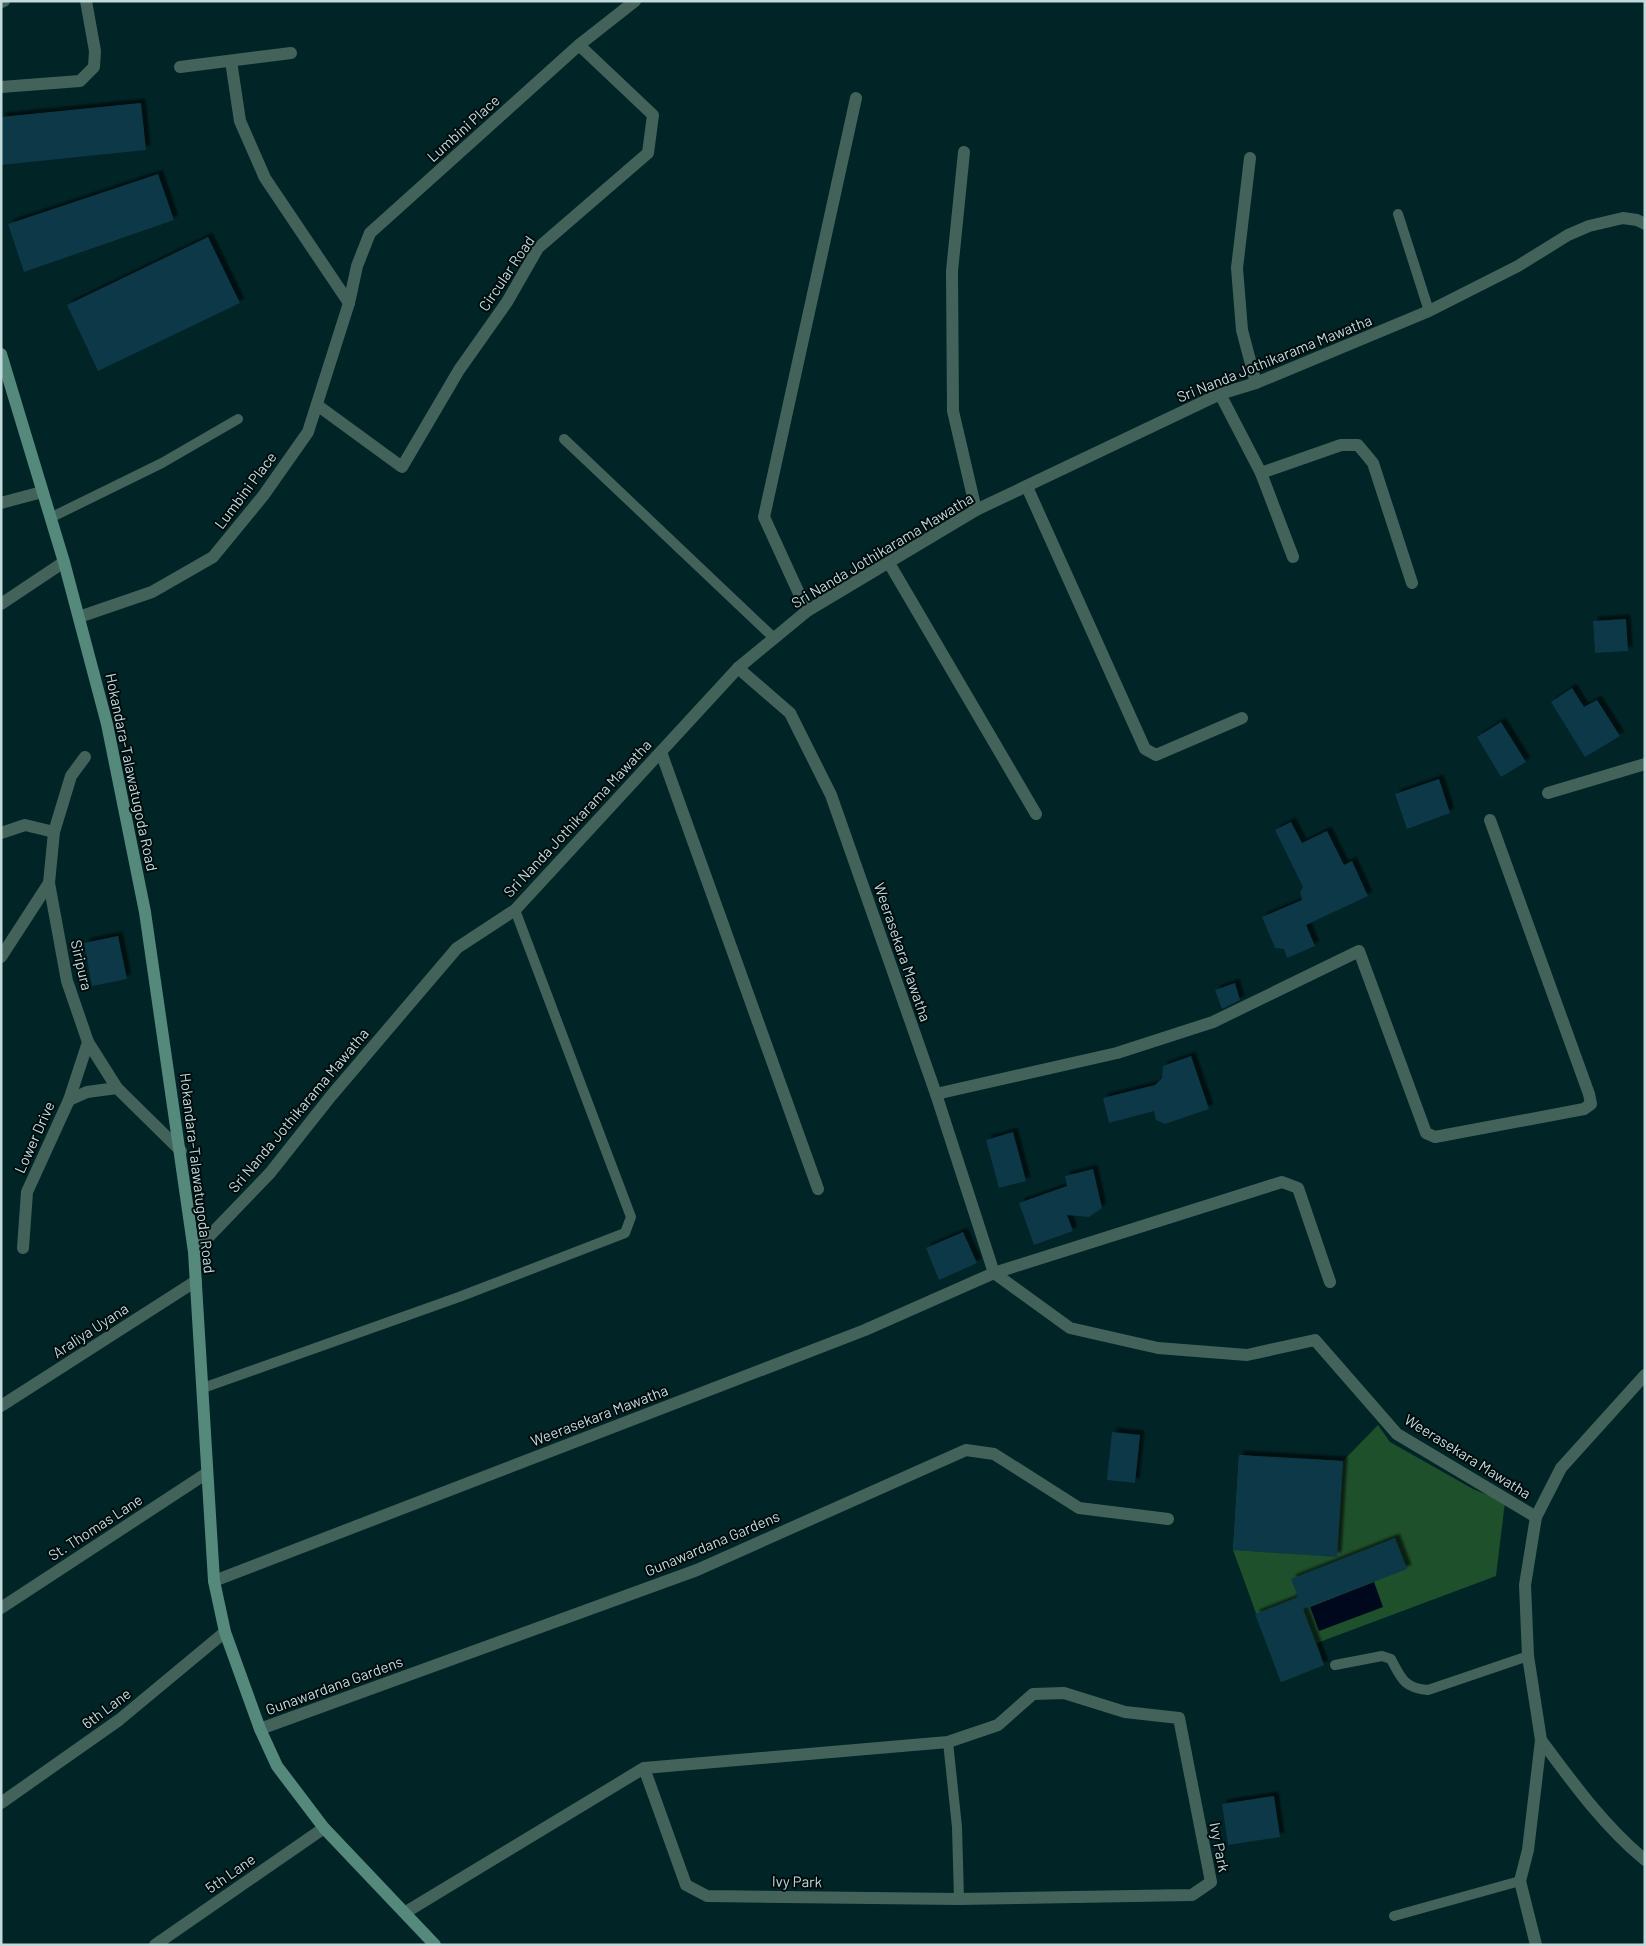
<svg xmlns="http://www.w3.org/2000/svg" width="1646" height="1946" font-family="Barlow,sans-serif">
	<style>
		.green { fill: #1e502b }
		.water { fill: #00081d }
		.building { fill: #0b3747; filter: url(#shadow) }
		.lines { fill: none; stroke-linecap: round; stroke-linejoin: round }
		.lane { stroke: #43635a; stroke-width: 10 }
		.street { stroke: #43635a; stroke-width: 12 }
		.secondary { stroke: #54897b; stroke-width: 12 }
		.labels { text-anchor: middle; dominant-baseline: central; stroke-width: 4; stroke-linejoin: round; paint-order: stroke }
		.street-label { font-size: 15px; fill: #c3dadb; stroke: #000c0d }
	</style>
	<defs>
		<filter id="shadow"><feDropShadow dx="4.5" dy="-4.5" stdDeviation="1" flood-color="#0009"/></filter>
	</defs>
	<rect width="100%" height="100%" fill="#012527"/>
	<path class="green" d="M1378 1425 1390 1442 1473 1489 1505 1502 1496 1576 1317 1643 1324 1665 1281 1682 1233 1550 1239 1455 1343 1461Z"/>
	<path class="water" d="M1374 1582 1383 1607 1319 1631 1310 1607Z"/>
	<g class="building">
		<path d="M141 103 146 150 1 165V117Z"/>
		<path d="M158 174 174 220 24 272 8 224Z"/>
		<path d="M208 237 240 303 98 371 67 305Z"/>
		<path d="M1626 619 1628 651 1595 653 1593 621Z"/>
		<path d="M1572 688 1584 707 1597 700 1620 736 1585 757 1551 702Z"/>
		<path d="M1501 722 1526 762 1501 777 1477 737Z"/>
		<path d="M1439 779 1450 813 1407 829 1395 794Z"/>
		<path d="M1291 822 1302 843 1327 831 1344 865 1352 861 1368 896 1306 925 1315 946 1287 958 1284 949 1275 948 1262 917 1302 900 1300 892 1303 887 1275 830Z"/>
		<path d="M118 936 127 979 92 986 84 943Z"/>
		<path d="M1235 983 1240 1000 1222 1009 1215 990Z"/>
		<path d="M1191 1056 1209 1109 1165 1124 1156 1120 1154 1111 1109 1123 1103 1098 1155 1085 1162 1078 1163 1066Z"/>
		<path d="M1013 1132 1026 1181 999 1188 986 1140Z"/>
		<path d="M1093 1169 1102 1208 1089 1217 1067 1215 1073 1231 1034 1245 1019 1203 1067 1186 1065 1176Z"/>
		<path d="M963 1232 977 1263 939 1280 926 1248Z"/>
		<path d="M1112 1432 1140 1435 1135 1483 1107 1480Z"/>
		<path d="M1239 1455 1343 1461 1337 1557 1233 1550Z"/>
		<path d="M1395 1538 1407 1569 1303 1609 1324 1665 1281 1682 1255 1614 1298 1597 1291 1579Z"/>
		<path d="M1274 1796 1280 1837 1228 1845 1222 1804Z"/>
	</g>
	<g class="lines">
		<g class="lane">
			<path d="M1398 214 1429 311"/>
			<path d="M564 439 774 638"/>
			<path d="M50 518 162 463 238 419"/>
			<path d="M203 1388 459 1297 625 1233 631 1217 515 910"/>
			<path d="M1335 1665 1382 1656 1391 1659C1401 1678 1404 1688 1428 1690L1528 1656"/>
			<path d="M948 1742 957 1827 959 1899"/>
			<path d="M1394 1916 1520 1881"/>
		</g>
		<g class="street">
			<path d="M1 2 4 1"/>
			<path d="M231 61 240 121 265 178 349 303"/>
			<path d="M180 67 291 53"/>
			<path d="M1 87 80 81 94 67 95 51 86 1"/>
			<path d="M964 152 952 271 953 411 976 510"/>
			<path d="M1250 158 1237 268 1242 330 1256 383"/>
			<path d="M1220 394 1261 473 1293 557"/>
			<path d="M317 405 402 467 459 370 507 302 538 248 648 153 653 115 579 45"/>
			<path d="M1261 473 1341 445H1358L1373 463 1412 583"/>
			<path d="M1027 487 1145 749 1156 755 1242 718"/>
			<path d="M1 503 42 492"/>
			<path d="M889 563 1036 814"/>
			<path d="M1 604 64 562"/>
			<path d="M807 611 764 517 856 98"/>
			<path d="M79 617 152 592 213 557 263 496 308 432 349 303 357 266 370 233 579 45 635 1"/>
			<path d="M738 668 790 713 831 795 936 1094 994 1273 1070 1328 1158 1348 1247 1355 1315 1340 1397 1434 1536 1517"/>
			<path d="M661 752 818 1189"/>
			<path d="M85 757 71 776 54 832 49 883 67 981 88 1042 117 1088 181 1151"/>
			<path d="M1548 793 1645 764"/>
			<path d="M1 833 25 825 54 832"/>
			<path d="M1 957 49 883"/>
			<path d="M936 1094 1117 1053 1213 1022 1359 951 1426 1133 1435 1137 1584 1109 1591 1104 1589 1094 1490 820"/>
			<path d="M69 1100 87 1092 117 1088"/>
			<path d="M23 1248 27 1192 69 1100 88 1042"/>
			<path d="M194 1252 270 1173 331 1096 457 948 515 910 738 668 807 611 976 510 1220 394 1256 383 1429 311 1518 266 1568 235 1589 226 1623 218 1637 220 1645 224"/>
			<path d="M1 1406 196 1281"/>
			<path d="M214 1581 865 1330 994 1273 1282 1182 1298 1188 1330 1282"/>
			<path d="M1 1608 207 1473"/>
			<path d="M260 1729 697 1570 966 1450 994 1454 1079 1508 1168 1519"/>
			<path d="M1541 1740C1573 1783 1603 1825 1645 1860"/>
			<path d="M1 1803 119 1720 225 1632"/>
			<path d="M406 1912 644 1768 948 1742 998 1725 1033 1694 1064 1693 1125 1712 1179 1718 1211 1882 1192 1895 959 1899 707 1896 686 1885 644 1768"/>
			<path d="M155 1945 324 1828"/>
			<path d="M1536 1945 1520 1881 1528 1850 1541 1740 1528 1656 1525 1585 1536 1517 1561 1468 1645 1375"/>
		</g>
		<path class="secondary" d="M1 354 64 562 107 724 145 912 194 1252 214 1581 225 1632 260 1729 277 1766 324 1828 435 1945"/>
	</g>
	<g class="labels">
		<g class="street-label">
			<text transform="translate(463 128) rotate(-42)">Lumbini Place</text>
			<text transform="translate(506 273) rotate(-56)">Circular Road</text>
			<text transform="translate(1274 358) rotate(-22)">Sri Nanda Jothikarama Mawatha</text>
			<text transform="translate(245 490) rotate(-53)">Lumbini Place</text>
			<text transform="translate(882 550) rotate(-31)">Sri Nanda Jothikarama Mawatha</text>
			<text transform="translate(132 772) rotate(78)">Hokandara-Talawatugoda Road</text>
			<text transform="translate(577 818) rotate(-47)">Sri Nanda Jothikarama Mawatha</text>
			<text transform="translate(903 952) rotate(71)">Weerasekara Mawatha</text>
			<text transform="translate(82 965) rotate(77)">Siripura</text>
			<text transform="translate(298 1110) rotate(-50)">Sri Nanda Jothikarama Mawatha</text>
			<text transform="translate(34 1137) rotate(-66)">Lower Drive</text>
			<text transform="translate(198 1173) rotate(83)">Hokandara-Talawatugoda Road</text>
			<text transform="translate(90 1330) rotate(-33)">Araliya Uyana</text>
			<text transform="translate(599 1415) rotate(-21)">Weerasekara Mawatha</text>
			<text transform="translate(1468 1456) rotate(32)">Weerasekara Mawatha</text>
			<text transform="translate(95 1527) rotate(-33)">St. Thomas Lane</text>
			<text transform="translate(712 1543) rotate(-23)">Gunawardana Gardens</text>
			<text transform="translate(334 1685) rotate(-20)">Gunawardana Gardens</text>
			<text transform="translate(106 1708) rotate(-37)">6th Lane</text>
			<text transform="translate(1220 1847) rotate(79)">Ivy Park</text>
			<text transform="translate(230 1873) rotate(-35)">5th Lane</text>
			<text transform="translate(797 1881) rotate(1)">Ivy Park</text>
		</g>
	</g>
	<rect width="1646" height="1946" fill="none" stroke="#c3dadb" stroke-width="5"/>
</svg>
